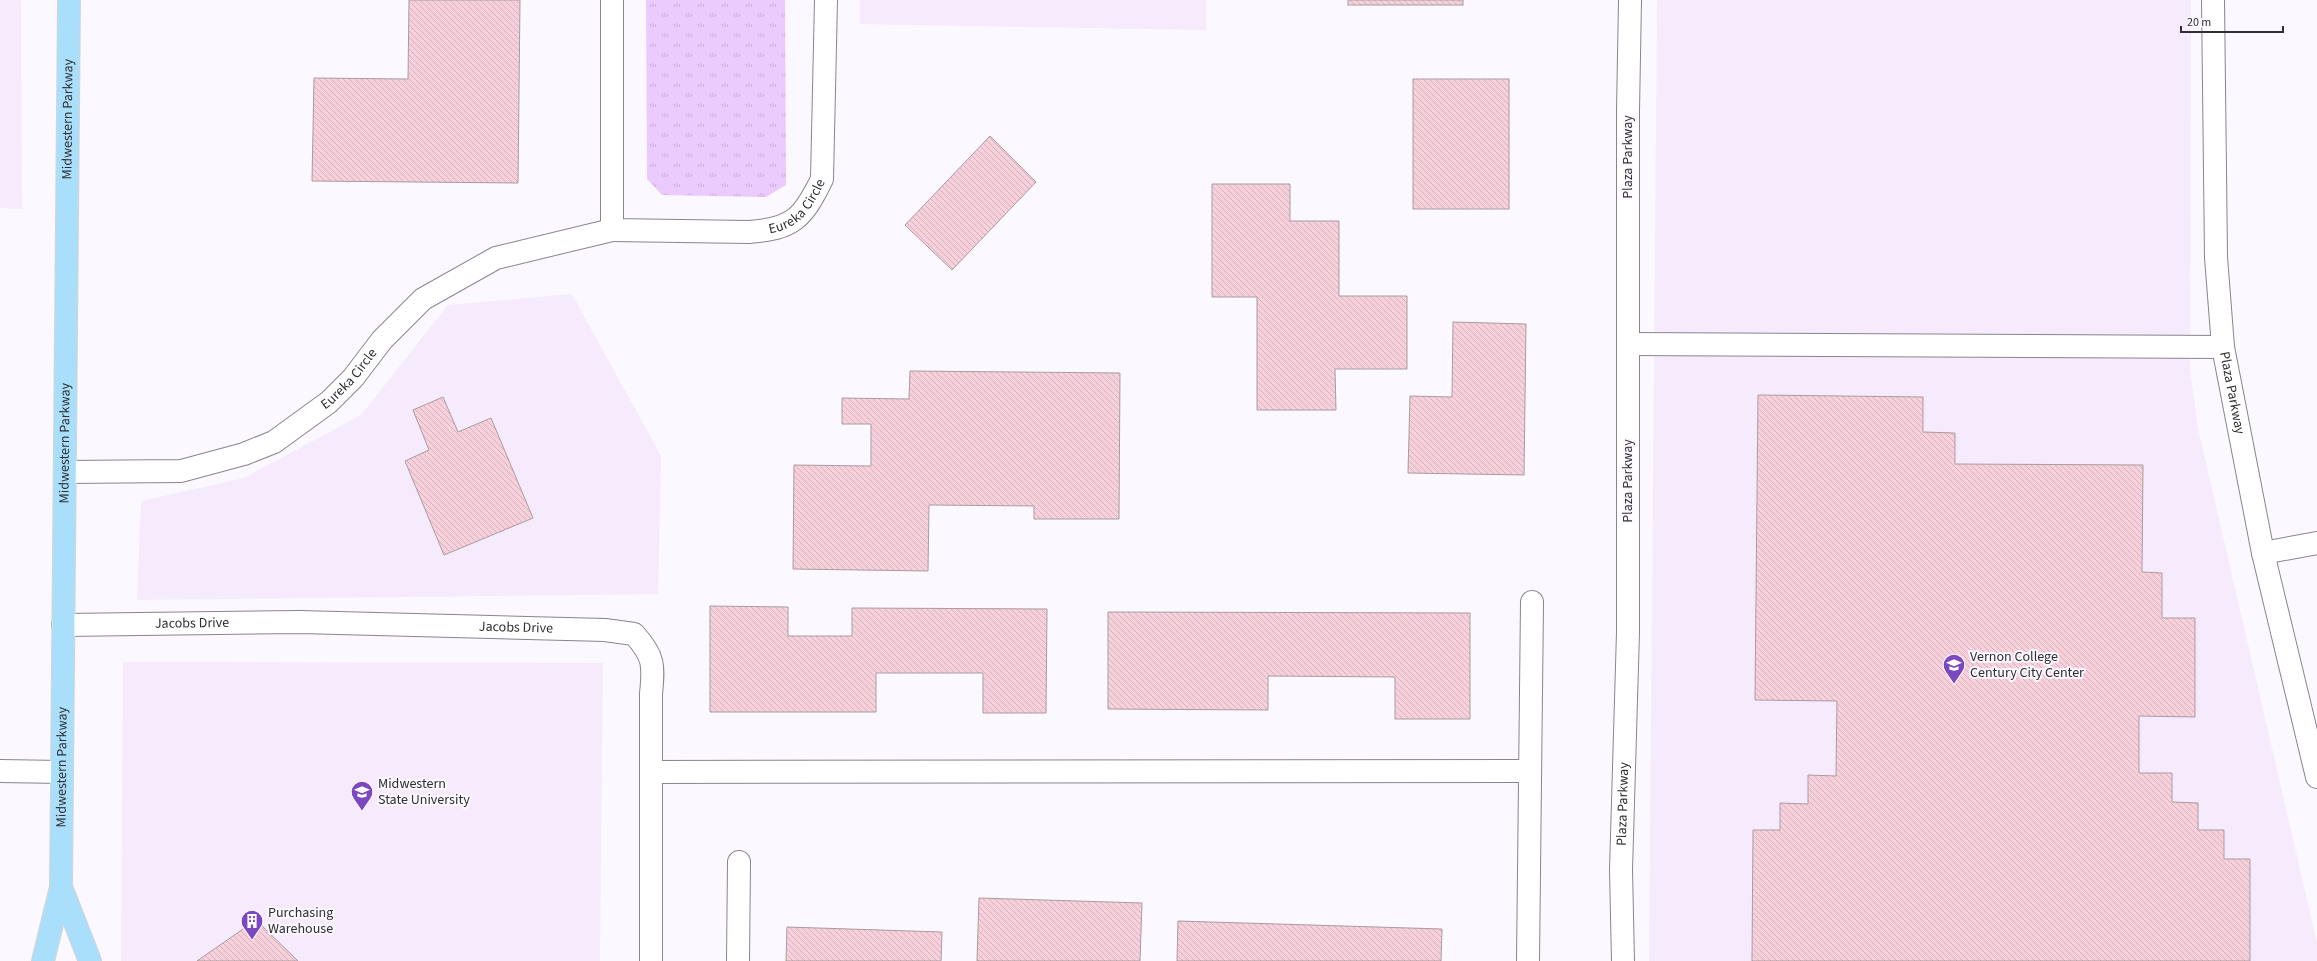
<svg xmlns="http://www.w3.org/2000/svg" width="2317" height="961" font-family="'Source Sans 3',sans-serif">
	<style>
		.built { fill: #f6ebfc }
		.grass { fill: url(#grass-tufts) }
		.building { fill: url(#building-back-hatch); stroke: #a89c9f }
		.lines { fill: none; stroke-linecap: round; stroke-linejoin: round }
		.minor-casing { stroke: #8a848e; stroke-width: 24 }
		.major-casing { stroke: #d6d5d6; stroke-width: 24 }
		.minor { stroke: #fff; stroke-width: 22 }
		.major { stroke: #a9dffa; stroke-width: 22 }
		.labels { text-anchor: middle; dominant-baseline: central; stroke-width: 4; stroke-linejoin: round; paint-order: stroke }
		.street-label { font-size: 14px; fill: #302e32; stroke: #fcf8ff }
		.poi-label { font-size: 14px; fill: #302e32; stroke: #fcf8ff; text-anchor: start }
	</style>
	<defs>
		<pattern id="grass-tufts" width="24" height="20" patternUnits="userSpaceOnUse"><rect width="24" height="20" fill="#ebcbfe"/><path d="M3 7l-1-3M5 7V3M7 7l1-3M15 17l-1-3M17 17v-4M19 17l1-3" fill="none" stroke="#caafda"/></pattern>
		<pattern id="building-back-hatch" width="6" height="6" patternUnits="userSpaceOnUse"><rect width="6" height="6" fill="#f8d0db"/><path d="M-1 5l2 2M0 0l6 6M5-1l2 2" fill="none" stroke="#d5b3bc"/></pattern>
	</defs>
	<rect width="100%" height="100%" fill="#fcf8ff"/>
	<g class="built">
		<path d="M0 0H21L22 209 0 208Z"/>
		<path d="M860 0H1206V30L860 24Z"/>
		<path d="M1657 0H2191L2190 370 2198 428 2317 943V961H1649Z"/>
		<path d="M572 294 661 456 658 594 137 600 141 501 244 478 361 415 448 305Z"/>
		<path d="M123 662 603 663 600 961H121Z"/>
	</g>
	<path class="grass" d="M646 0H785L786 185 766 197 662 195 647 179Z"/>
	<g class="building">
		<path d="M409 0H520L518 183 312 181 314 78 408 79Z"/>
		<rect x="1348" y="0" width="115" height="5"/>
		<rect x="1413" y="79" width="96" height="130"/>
		<path d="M990 136 1036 182 952 270 905 225Z"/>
		<path d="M1212 184H1290V221H1339V296H1407V369H1335L1336 410H1257V297H1212Z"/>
		<path d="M1453 322 1526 324 1524 475 1408 473 1410 396 1452 397Z"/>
		<path d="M910 371 1120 373 1119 519H1034V506L929 505 928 571 793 569 794 465 871 466V424H842V398L909 399Z"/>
		<path d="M1758 395 1923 397V432L1955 433V464L2143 465 2142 572 2162 573V618H2195V717L2139 716V773H2172V802L2198 803V830H2224V859H2250V961H1752L1753 830H1780V803L1808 804V775L1836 776 1837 701 1755 700Z"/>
		<path d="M443 397 458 432 491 418 533 518 444 555 405 461 429 450 413 410Z"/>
		<path d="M710 606 788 607V636H852V608L1047 609 1046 713H983V673H876V712H710Z"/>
		<path d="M1108 612 1470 613V719H1395V677L1268 676V710L1108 709Z"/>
		<path d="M979 898 1142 903 1140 961H977Z"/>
		<path d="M256 920 298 961H197Z"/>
		<path d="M1178 921 1442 929 1441 961H1177Z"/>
		<path d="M787 927 942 932 941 961H786Z"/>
	</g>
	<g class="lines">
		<g class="minor-casing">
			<g id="minor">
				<path id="s1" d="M612 0V230L749 232C793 229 803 218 822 179L826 0"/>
				<path id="s2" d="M2213 0 2216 257 2223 347 2263 553 2317 777"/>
				<path d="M1628 344 2223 347"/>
				<path id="s3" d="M65 472 181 471 244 454 274 442 329 402 353 378 382 340 423 299 496 258 612 230"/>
				<path d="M2263 553 2317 543"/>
				<path id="s4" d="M63 625 300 622 605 630 634 634C654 656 654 665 651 694V961"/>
				<path d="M0 771 62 772"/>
				<path d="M651 772 1530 771"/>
				<path d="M738 961 739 862"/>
				<path d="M1528 961 1532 602"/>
				<path id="s5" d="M1623 961 1621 870 1628 632V111L1630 0"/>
			</g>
		</g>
		<g class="major-casing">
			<g id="major">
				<path d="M61 887 90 961"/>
				<path id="s6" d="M43 961 61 887 69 0"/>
			</g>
		</g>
		<use href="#minor" class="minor"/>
		<use href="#major" class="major"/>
	</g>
	<defs>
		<g id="university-pin" transform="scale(1.15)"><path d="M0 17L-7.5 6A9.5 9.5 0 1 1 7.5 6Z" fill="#7b48c0" stroke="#fcf8ff"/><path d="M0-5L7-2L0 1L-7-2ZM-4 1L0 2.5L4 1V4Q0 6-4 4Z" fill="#fff"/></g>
		<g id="building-pin" transform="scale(1.15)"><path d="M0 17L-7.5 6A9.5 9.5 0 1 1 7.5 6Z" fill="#7b48c0" stroke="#fcf8ff"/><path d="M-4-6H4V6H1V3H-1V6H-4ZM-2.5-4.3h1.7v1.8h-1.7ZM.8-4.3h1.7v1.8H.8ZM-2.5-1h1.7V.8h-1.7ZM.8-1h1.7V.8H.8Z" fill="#fff"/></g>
	</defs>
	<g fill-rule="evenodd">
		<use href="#university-pin" x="1954" y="665"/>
		<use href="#university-pin" x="362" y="792"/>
		<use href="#building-pin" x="252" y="921"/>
	</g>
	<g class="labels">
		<g class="street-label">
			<text stroke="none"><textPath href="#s6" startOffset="844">Midwestern Parkway</textPath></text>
			<text transform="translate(1628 157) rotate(-90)">Plaza Parkway</text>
			<text stroke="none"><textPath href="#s1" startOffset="425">Eureka Circle</textPath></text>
			<text stroke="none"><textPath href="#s3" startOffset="312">Eureka Circle</textPath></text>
			<text stroke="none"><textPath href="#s2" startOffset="394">Plaza Parkway</textPath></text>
			<text stroke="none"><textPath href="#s6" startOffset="520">Midwestern Parkway</textPath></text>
			<text transform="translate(1628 481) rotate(-90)">Plaza Parkway</text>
			<text stroke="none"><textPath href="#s4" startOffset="129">Jacobs Drive</textPath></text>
			<text stroke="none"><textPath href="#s4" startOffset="453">Jacobs Drive</textPath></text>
			<text stroke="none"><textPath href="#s6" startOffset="196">Midwestern Parkway</textPath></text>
			<text stroke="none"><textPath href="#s5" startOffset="157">Plaza Parkway</textPath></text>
		</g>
		<g class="poi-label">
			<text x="1970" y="657">Vernon College<tspan x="1970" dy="16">Century City Center</tspan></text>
			<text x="378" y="784">Midwestern<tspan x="378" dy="16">State University</tspan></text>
			<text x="268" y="913">Purchasing<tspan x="268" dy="16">Warehouse</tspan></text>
		</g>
	</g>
	<path d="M2181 26v6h102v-6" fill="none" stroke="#302e32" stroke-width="2"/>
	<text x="2187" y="26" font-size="12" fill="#302e32" stroke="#fcf8ff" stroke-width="3" paint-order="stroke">20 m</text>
</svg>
